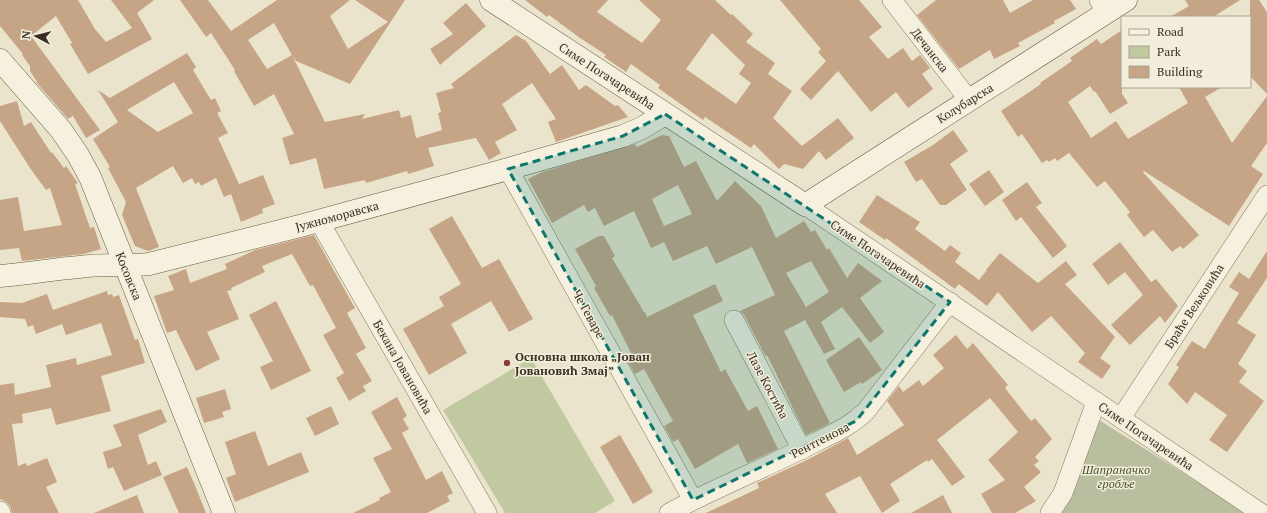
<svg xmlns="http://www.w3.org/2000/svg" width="1267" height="513" font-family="'PT Serif',serif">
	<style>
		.green { fill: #c1c9a0 }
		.cemetery { fill: #b9bf9e }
		.building { fill: #c6a586; fill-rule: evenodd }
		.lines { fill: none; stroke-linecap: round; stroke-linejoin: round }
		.street-casing { stroke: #877861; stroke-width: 20 }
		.secondary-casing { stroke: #695a44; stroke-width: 23 }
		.street { stroke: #f6f1df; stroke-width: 19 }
		.secondary { stroke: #f6f1df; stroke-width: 22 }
		.marked { fill: #0f766e; fill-opacity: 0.2; stroke: #0f766e; stroke-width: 3; stroke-dasharray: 8 5; stroke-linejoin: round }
		.poi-dot { fill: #913d37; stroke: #f3eedb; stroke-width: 1.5 }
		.labels { text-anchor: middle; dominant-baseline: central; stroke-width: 3; stroke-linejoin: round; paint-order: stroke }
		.street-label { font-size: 12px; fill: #393023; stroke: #f3eedb }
		.poi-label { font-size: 12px; font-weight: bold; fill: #393023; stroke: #f3eedb; text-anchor: start }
		.park-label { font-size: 12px; font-style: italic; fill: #47542c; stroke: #f3eedb }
	</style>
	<rect width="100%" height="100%" fill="#ebe4cc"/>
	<path class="green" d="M531 358 615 501 595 513H505L443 410Z"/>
	<path class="cemetery" d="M1099 420 1247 513H1060Z"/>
	<g class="building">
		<path d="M0 0H78L95 29 106 42 132 28 111 0H154L137 13 152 39 88 74 70 44 72 43 56 16 31 36 100 130 86 138 73 116 68 119 36 82H37L30 71V66L22 55 23 54 0 26Z"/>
		<path d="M180 0H208L231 31 277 0H350L330 16 348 49 388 22 355 0H405L350 84 296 61 292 55 325 122 365 114 362 119 399 110 401 118 411 115 416 138 442 130 438 113 441 112 436 93 454 88 451 84 516 35 526 41 550 74 562 65 579 90 586 85 615 106 618 105 628 117 556 142 548 122 556 119 532 83 502 104 517 130 495 142 501 153 489 160 476 138 428 148 434 166 408 174 407 171 366 183 365 180 324 189 316 158 290 165 282 138 294 134 274 94 254 106 234 71 235 70 211 33 206 37ZM274 23 292 55 267 69 248 40Z"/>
		<path d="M525 0H608L597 12 642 43 661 20 639 0H715L731 15 732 14 753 34 746 42 775 63 768 74 792 91 773 118 802 146 838 118 854 138 826 160 819 151 803 169 784 164 779 169 754 144 751 148 705 117 703 120 658 88 660 85 631 64 626 72 604 57 606 55 580 38 549 15 547 17ZM712 33 745 65 739 74 751 83 736 104 686 69Z"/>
		<path d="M780 0H859L882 27 869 37 888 59 903 48 912 61 920 55 930 68 922 74 933 89 908 108 896 92 871 112 838 71 811 100 800 89 826 61 818 52 821 49Z"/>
		<path d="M936 0H1003L1010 13 1033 0H1070L1076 9 1054 21 1055 23 1018 43 1020 46 994 59 990 50 959 69 917 15Z"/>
		<path d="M1185 0H1240L1213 17H1170L1189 6Z"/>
		<path d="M1250 0H1259L1267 12V94L1250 76Z"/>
		<path d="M466 3 486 26 440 65 430 49 453 34 443 23Z"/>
		<path d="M1122 30V94L1128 103 1110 114 1095 91 1094 92 1090 86 1068 102 1091 138 1116 121 1128 139 1188 103 1179 87H1222L1205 97 1232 143 1267 96V143L1251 166 1263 174 1229 226 1144 171 1143 172 1199 235 1183 249 1180 246 1172 252 1153 230 1144 237 1127 215 1130 212 1105 181 1097 187 1069 153 1057 161 1055 158 1049 162 1047 160 1042 163 1022 134 1018 137 1001 111 1041 84 1040 83 1072 61 1070 58 1097 39 1101 44Z"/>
		<path d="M187 53 196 67 193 70 211 100 215 98 221 111 217 113 228 133 218 138 239 184 263 175 275 204 262 209 263 213 241 222 231 194 224 197 216 178 201 186 199 182 195 184 192 178 183 183 173 166 136 188 159 247 148 251 135 246 122 215 126 202 108 168 110 167 93 139 118 122 98 90 110 98ZM174 82 193 113 158 132 127 110Z"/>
		<path d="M17 101 24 126 31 122 51 153 52 152 64 168 66 166 78 183 75 184 90 228 94 227 101 249 84 254 22 261 19 248 0 250V200L18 197 24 231 62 225 50 188 46 190 30 168 0 121V106Z"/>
		<path d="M953 130 968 151 950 164 967 190 946 205H940L922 179 916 182 904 162 933 145Z"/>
		<path d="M662 135 669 136 684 167 696 161 717 201 735 181 761 206 776 238 804 221 811 232 815 230 827 250 829 248 847 278 858 263 882 281 860 298 884 332 870 343 842 307 821 322 835 349 824 354 805 320 784 331 830 423 806 435 767 355 766 357 744 315 740 311 775 295 752 247 716 264 707 246 673 261 664 242 651 248 634 211 604 226 595 208 588 212 584 205 552 223 528 179 542 172 635 144 637 147ZM678 185 692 214 664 226 652 199ZM811 261 829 292 806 307 786 273Z"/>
		<path d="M989 170 1004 192 985 206 969 184Z"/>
		<path d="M1027 182 1042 203 1036 207 1067 246 1053 258 1021 217 1016 221 1002 200Z"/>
		<path d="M877 195 920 222 915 229 945 251 950 245 961 253 955 262 979 280 986 271 988 272 986 270 1000 253 1038 283 1066 261 1077 275 1065 284 1115 337 1100 358 1111 366 1102 379 1078 362 1085 353 1051 316 1032 332 998 292 987 306 959 284 955 289 886 238 885 240 859 222Z"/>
		<path d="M452 216 482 268 499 259 533 319 509 332 491 301 451 324 467 353 429 375 403 329 444 306 439 297 461 284 429 229Z"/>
		<path d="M314 235 355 308 347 313 366 348 356 354 372 381 363 386 366 391 349 401 336 378 344 373 323 335 336 328 313 285 310 286 292 254 262 266 265 272 231 288 232 290 227 291 239 319 207 332 220 359 196 371 176 330 167 333 154 296 174 290 168 276 186 269 190 283 227 269 225 264 255 250Z"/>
		<path d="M599 236H604L615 256 612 258 644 312H645L647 317 715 284 723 301 693 315 721 372 725 369 748 411 757 406 778 449 747 463 738 444 695 469 678 439 673 442 664 426 673 421 644 369 635 374 627 360 633 357 612 315 610 316 594 288 596 286 575 249Z"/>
		<path d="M1120 242 1151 282 1156 279 1178 306 1165 323 1160 316 1130 345 1111 325 1143 295 1125 272 1108 285 1092 264Z"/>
		<path d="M1267 251V278L1237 323 1256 335 1238 364 1247 371 1239 382 1264 401 1227 452 1209 440 1227 415 1195 392 1187 404 1168 384 1179 367 1176 365 1192 341 1205 349 1239 293 1229 287 1239 272 1249 279Z"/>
		<path d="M107 291 108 295 112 294 113 297 119 295 135 340 138 339 145 363 101 376 111 411 56 425 51 408 22 414 23 423 12 424 18 466 26 463 27 466 47 458 57 482 46 487 59 513H12L10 506 6 502 0 499V385L14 383 15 395 51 387 46 365 76 358 77 365 112 355 101 323 66 335 62 324 36 334 33 325 28 327 25 319 0 317V302L22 303 47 294 53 310Z"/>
		<path d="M276 301 311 371 271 390 260 367 273 361 249 315Z"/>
		<path d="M956 335 967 349 973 343 1008 385 1005 388 1031 421 1035 418 1052 439 1035 457 1039 461 1034 465 1041 472 1024 487 1036 501 1015 513H992L981 494 1005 480 988 460 1018 432 990 398 937 440 965 477 952 486 932 459 928 462 927 460 890 484 900 501 882 513 860 476 825 494 837 513H706L759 488 757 483 807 460 848 438 857 455 904 425 887 401 899 386 903 392 919 380 923 386 944 368 933 355Z"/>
		<path d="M859 337 882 370 862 384 861 382 844 392 826 360Z"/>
		<path d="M225 389 231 409 222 412 224 417 204 423 196 398Z"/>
		<path d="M397 397 407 416 403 419 409 429 402 433 426 480 442 471 453 493 447 496 450 501 427 513H353L380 500 379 498 391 492 373 458 392 449 371 412Z"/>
		<path d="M331 406 339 424 315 436 306 418Z"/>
		<path d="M161 409 167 422 138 435 148 465 156 461 162 475 124 491 113 467 108 469 103 452 122 446 113 425Z"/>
		<path d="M255 431 268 466 301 452 309 472 235 502 226 478 236 474 225 442Z"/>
		<path d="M620 435 653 492 633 504 600 447Z"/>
		<path d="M187 467 196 488 206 513H179L163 477Z"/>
		<path d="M137 495 144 513H94Z"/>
		<path d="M943 495 952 513H911Z"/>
	</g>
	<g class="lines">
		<g class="street-casing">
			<g id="street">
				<path d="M892 0 969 100"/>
				<path d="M1099 0 1107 13"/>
				<path d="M508 169 693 500"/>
				<path d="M805 205 1261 513"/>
				<path d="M319 221 487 513"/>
				<path d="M734 320 802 450"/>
				<path d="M1121 418 1267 195"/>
				<path d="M0 511 1 513"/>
				<path d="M669 513C717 487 768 467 816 442 834 433 851 426 866 411L950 302"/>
				<path d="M1050 513 1063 493 1096 402"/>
			</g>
		</g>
		<g class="secondary-casing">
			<g id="secondary">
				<path d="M491 0 805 205 1126 0"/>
				<path d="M0 60 61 130 78 155 90 177 224 513"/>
				<path d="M0 276C27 274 53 269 79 267 102 264 126 266 149 264L300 226 508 169 623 136 642 128 665 114"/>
			</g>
		</g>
		<use href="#street" class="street"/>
		<use href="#secondary" class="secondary"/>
	</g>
	<path class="marked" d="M665 114 950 302 856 421 693 500 508 169 623 136Z"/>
	<circle class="poi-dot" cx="507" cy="363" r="4"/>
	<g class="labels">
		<g class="street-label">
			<text transform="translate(930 50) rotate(52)">Дечанска</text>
			<text transform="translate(607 76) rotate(33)">Симе Погачаревића</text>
			<text transform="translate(965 103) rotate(-32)">Колубарска</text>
			<text transform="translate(337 216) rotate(-15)">Јужноморавска</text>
			<text transform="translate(878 254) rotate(34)">Симе Погачаревића</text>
			<text transform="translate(129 276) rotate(68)">Косовска</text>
			<text transform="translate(1194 306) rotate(-57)">Браће Вељковића</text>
			<text transform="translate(589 314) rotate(61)">Че Геваре</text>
			<text transform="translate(403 367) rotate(60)">Бекана Јовановића</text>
			<text transform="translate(768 385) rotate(62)">Лазе Костића</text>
			<text transform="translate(1146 436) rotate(34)">Симе Погачаревића</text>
			<text transform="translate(820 440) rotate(-27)">Рентгенова</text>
		</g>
		<g class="poi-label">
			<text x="515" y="356">Основна школа „Јован<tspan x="515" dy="14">Јовановић Змај”</tspan></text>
		</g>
		<g class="park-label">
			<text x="1116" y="469">Шапраначко<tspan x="1116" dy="14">гробље</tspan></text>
		</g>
	</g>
	<rect x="1121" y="16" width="130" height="72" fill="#f3eedb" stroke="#a9a291"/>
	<rect x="1129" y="29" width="20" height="6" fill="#f6f1df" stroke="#a9a291"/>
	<text x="1157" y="36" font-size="12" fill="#393023">Road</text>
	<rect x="1129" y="46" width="20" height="12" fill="#c1c9a0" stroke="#a9a291"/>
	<text x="1157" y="56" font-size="12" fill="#393023">Park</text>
	<rect x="1129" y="66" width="20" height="12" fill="#c6a586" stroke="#a9a291"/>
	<text x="1157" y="76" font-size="12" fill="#393023">Building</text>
	<g transform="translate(36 36) rotate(277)" stroke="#f3eedb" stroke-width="3" paint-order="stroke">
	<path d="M0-3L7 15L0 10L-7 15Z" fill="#393023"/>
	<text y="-6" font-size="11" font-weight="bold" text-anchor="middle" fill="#393023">N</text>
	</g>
</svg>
